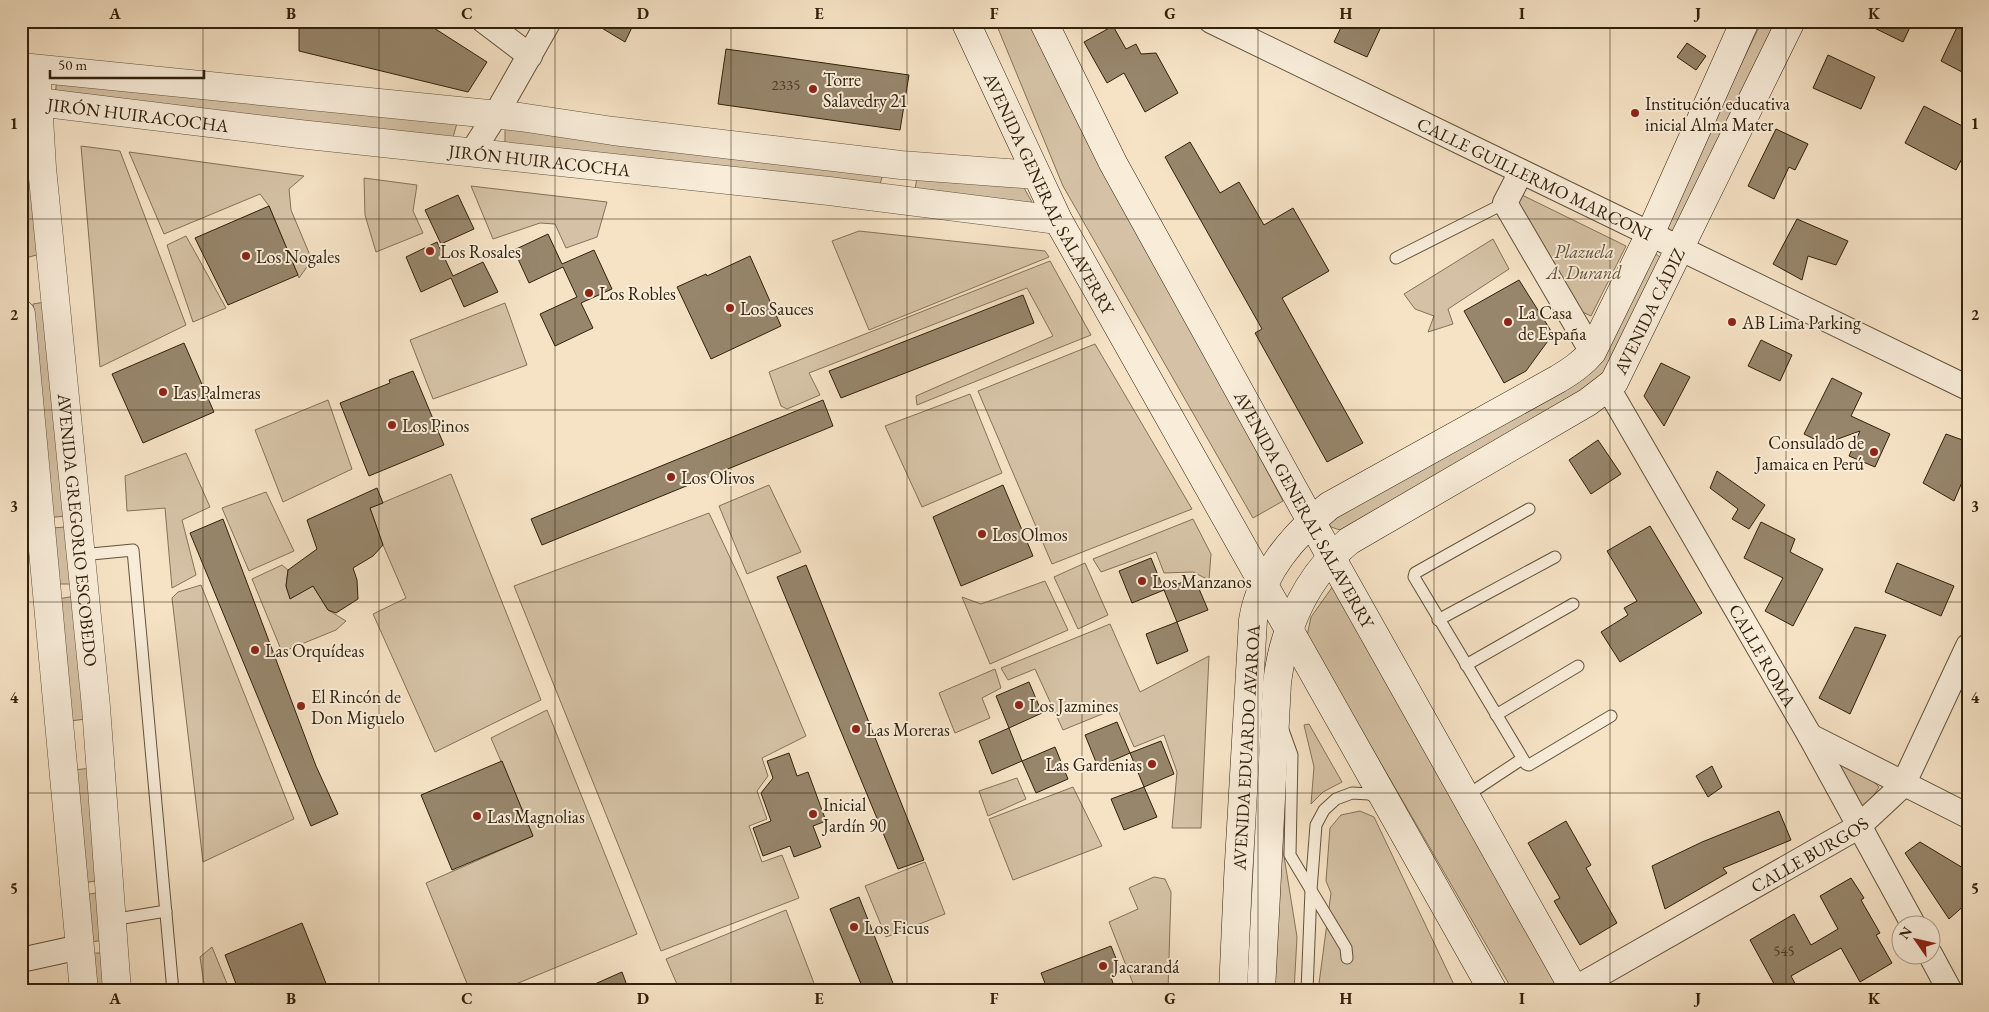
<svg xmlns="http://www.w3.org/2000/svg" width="1989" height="1012" font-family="'EB Garamond',serif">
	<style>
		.green { fill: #d5c2a6; stroke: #837258 }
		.building { fill: #97866c; stroke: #31210b }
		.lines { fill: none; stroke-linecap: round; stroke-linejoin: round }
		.service-casing { stroke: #62523a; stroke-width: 13 }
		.minor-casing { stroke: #62523a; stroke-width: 26 }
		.tertiary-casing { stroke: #62523a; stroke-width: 29 }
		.secondary-casing { stroke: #31210b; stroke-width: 29 }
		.service { stroke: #f9edda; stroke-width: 11 }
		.minor { stroke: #f9edda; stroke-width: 24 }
		.tertiary { stroke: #f9edda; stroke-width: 28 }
		.secondary { stroke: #f9edda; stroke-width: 28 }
		.grid { fill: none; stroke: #31210b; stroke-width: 1; stroke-opacity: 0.55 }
		.poi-dot { fill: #8f2418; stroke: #f9edda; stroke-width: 2 }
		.labels { text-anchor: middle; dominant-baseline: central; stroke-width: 4; stroke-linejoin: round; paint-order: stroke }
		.number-label { font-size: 15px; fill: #4a3a23 }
		.poi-label { font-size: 18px; fill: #31210b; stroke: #f9edda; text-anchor: start }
		.street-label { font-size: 18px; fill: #31210b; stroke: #f9edda }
		.park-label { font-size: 18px; font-style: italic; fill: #62513a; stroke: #f9edda }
		.neatline { fill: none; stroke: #31210b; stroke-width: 2 }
		.grid-label { font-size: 16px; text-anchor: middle; font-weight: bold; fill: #31210b }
	</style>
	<rect width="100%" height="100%" fill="#f6e3c6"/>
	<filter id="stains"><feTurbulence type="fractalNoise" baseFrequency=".004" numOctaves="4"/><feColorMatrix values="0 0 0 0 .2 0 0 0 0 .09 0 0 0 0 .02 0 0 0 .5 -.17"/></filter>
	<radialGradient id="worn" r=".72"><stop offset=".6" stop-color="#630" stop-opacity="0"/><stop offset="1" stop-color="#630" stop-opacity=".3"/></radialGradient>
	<g class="green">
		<path d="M995 21H1033L1103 164 1283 501 1253 518 1063 186Z"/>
		<path d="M1762 21H1778L1676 234 1661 229Z"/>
		<path d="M57 75 457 123 452 141 55 99Z"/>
		<path d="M21 120H31L43 253 26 258 21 204Z"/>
		<path d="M505 126 884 170 879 188 505 146Z"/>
		<path d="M81 146 120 151 186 325 100 367Z"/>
		<path d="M129 152 304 176 289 189 291 210 312 260 299 278 269 206 260 194 164 234Z"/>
		<path d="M918 172 1023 186 1033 204 915 189Z"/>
		<path d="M364 178 417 185 413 211 423 233 376 252 365 215Z"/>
		<path d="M471 186 607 202 597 237 566 248 555 224 540 223 493 239Z"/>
		<path d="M1522 195 1626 246 1591 316 1578 310 1516 205Z"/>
		<path d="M859 231 1045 251 1049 257 869 330 832 241Z"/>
		<path d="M186 236 226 308 193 322 167 245Z"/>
		<path d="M1493 239 1509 269 1448 309 1453 324 1428 332 1434 316 1415 309 1404 294Z"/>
		<path d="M1656 254 1664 260 1611 365 1600 379 1585 390 1340 530 1331 527 1327 521 1576 380 1649 255Z"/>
		<path d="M1050 261 1091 335 917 405 916 396 1053 336 1027 288 809 373 820 395 787 409 781 406 769 372Z"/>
		<path d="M45 302 65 516 47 518 33 304Z"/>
		<path d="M505 303 527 365 433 399 410 340Z"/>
		<path d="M1095 344 1192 509 1052 564 978 391Z"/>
		<path d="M970 394 1002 473 922 507 885 426Z"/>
		<path d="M328 400 352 469 283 502 255 430Z"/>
		<path d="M186 453 210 507 182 520 196 575 172 588 165 508 127 511 125 476Z"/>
		<path d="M451 474 541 700 435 752 373 614 406 598 383 545 370 508Z"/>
		<path d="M769 485 801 552 747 574 719 506Z"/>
		<path d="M266 492 294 551 249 571 222 508Z"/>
		<path d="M709 513 741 581 806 736 762 758 768 776 757 791 767 819 749 826 762 862 782 855 799 898 661 951 514 586Z"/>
		<path d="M1193 519 1211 554 1209 580 1193 572 1164 573 1156 552 1101 572 1093 559Z"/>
		<path d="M67 527 73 584H59L51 528Z"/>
		<path d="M1085 563 1108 615 1078 629 1054 577Z"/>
		<path d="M282 565 288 570 286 586 290 598 313 586 328 610 346 621 336 630 282 652 252 579Z"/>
		<path d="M1045 581 1068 630 990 664 962 597 981 604Z"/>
		<path d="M201 585 294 819 203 862 172 598 178 592Z"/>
		<path d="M1333 586 1569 991H1513L1307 636 1311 617Z"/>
		<path d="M75 596 86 719 70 721 58 599Z"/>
		<path d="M1110 624 1140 692 1209 656 1201 828H1172L1177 772 1164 735 1134 747 1117 708 1063 730 1035 669 1008 680 1001 668Z"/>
		<path d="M995 669 1001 688 982 698 990 718 955 733 939 693Z"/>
		<path d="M547 710 637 934 499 991H470L426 883 533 836 491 738Z"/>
		<path d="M1309 724 1342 782 1323 792 1311 804 1314 767 1304 725Z"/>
		<path d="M1840 764 1871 779 1879 787 1867 806 1859 807 1835 771Z"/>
		<path d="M93 768 102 880 83 883 72 770Z"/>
		<path d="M1017 778 1026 799 988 816 979 791Z"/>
		<path d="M1283 782 1288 784 1284 856 1297 937 1294 991H1273Z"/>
		<path d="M1073 787 1102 846 1013 880 989 819Z"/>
		<path d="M1360 811 1374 817 1457 991H1318L1331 893 1326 881 1330 828 1341 815Z"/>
		<path d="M925 862 945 914 886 937 865 886Z"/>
		<path d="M1154 877 1165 879 1171 892 1168 991H1136L1109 922 1138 909 1129 888Z"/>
		<path d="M102 892 107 940 89 942 84 895Z"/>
		<path d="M786 910 817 991H680L666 959Z"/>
		<path d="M212 947 230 991H205L200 957Z"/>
		<path d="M89 953H104L107 991H91Z"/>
	</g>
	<g class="building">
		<path d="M299 21H423L487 62 468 92 299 51Z"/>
		<path d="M590 21H635L625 42Z"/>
		<path d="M1344 21H1363L1380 29 1367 57 1334 42Z"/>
		<path d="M1860 21H1913L1903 42Z"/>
		<path d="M1960 21H1968V60L1962 72 1941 61Z"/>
		<path d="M1113 26 1126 49 1136 44 1141 54 1156 53 1178 93 1145 112 1124 73 1107 83 1084 42Z"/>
		<path d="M1687 43 1706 56 1696 70 1677 57Z"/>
		<path d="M726 49 909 75 900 130 718 104Z"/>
		<path d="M1828 55 1875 77 1861 109 1813 88Z"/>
		<path d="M1924 106 1968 129V147L1956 170 1905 143Z"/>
		<path d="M1776 129 1808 144 1795 170 1789 167 1774 199 1748 186Z"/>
		<path d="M1190 142 1220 193 1239 182 1264 225 1293 208 1329 271 1282 298 1363 443 1327 462 1255 333 1262 329 1165 157Z"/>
		<path d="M458 195 474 229 441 244 425 210Z"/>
		<path d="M269 206 298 275 228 305 195 238Z"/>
		<path d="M1797 219 1848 241 1836 265 1808 256 1802 280 1773 264Z"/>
		<path d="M548 234 562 264 594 250 612 289 581 303 593 328 555 346 540 314 577 297 563 267 529 283 514 250Z"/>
		<path d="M437 242 453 276 483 262 498 292 464 307 451 278 421 292 406 257Z"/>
		<path d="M750 256 781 326 711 359 677 287 706 274 707 276Z"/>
		<path d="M1519 280 1553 334 1526 371 1504 383 1464 311Z"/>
		<path d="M1023 295 1034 323 841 398 829 371Z"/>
		<path d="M1761 340 1792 355 1780 381 1748 366Z"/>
		<path d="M184 343 214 412 143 443 112 374Z"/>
		<path d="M1661 363 1690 377 1664 426 1644 396Z"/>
		<path d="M413 371 444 445 369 476 340 403 390 383 389 380Z"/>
		<path d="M1832 378 1862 393 1851 416 1890 434 1875 467 1849 456 1860 431 1824 444 1804 434Z"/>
		<path d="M823 400 833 426 542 545 531 519Z"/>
		<path d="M1946 434 1968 442V468L1954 501 1923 483Z"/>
		<path d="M1598 440 1621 474 1591 494 1569 460Z"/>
		<path d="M1717 471 1765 505 1749 529 1732 519 1738 509 1710 488Z"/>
		<path d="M1003 485 1033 556 961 586 933 517Z"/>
		<path d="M377 488 383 503 370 508 383 545 373 556 353 568 357 580 358 599 336 613 328 610 313 586 290 599 286 586 288 570 317 549 307 520Z"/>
		<path d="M223 519 316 766 338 814 311 826 190 533Z"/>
		<path d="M1761 522 1795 539 1790 552 1823 569 1793 626 1765 611 1783 578 1744 558Z"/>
		<path d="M1650 526 1702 613 1620 662 1601 632 1628 615 1624 608 1637 601 1607 551Z"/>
		<path d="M1151 558 1164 590 1132 603 1119 571Z"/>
		<path d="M1897 563 1954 586 1941 616 1885 592Z"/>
		<path d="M806 565 924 860 898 869 777 577Z"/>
		<path d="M1194 577 1208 610 1177 622 1164 590Z"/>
		<path d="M1177 622 1188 651 1157 664 1146 634Z"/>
		<path d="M1855 627 1886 635 1850 714 1819 698Z"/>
		<path d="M1029 682 1042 713 1009 728 996 696Z"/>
		<path d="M1117 722 1130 753 1098 767 1085 735Z"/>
		<path d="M1009 728 1022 761 992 774 979 741Z"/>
		<path d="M1161 741 1174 774 1144 787 1130 753Z"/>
		<path d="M1055 747 1068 779 1036 793 1022 761Z"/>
		<path d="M789 753 797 776 808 772 826 821 813 826 821 847 794 857 790 846 763 856 753 828 771 821 761 793 773 778 767 761Z"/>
		<path d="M502 761 533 836 452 870 421 795Z"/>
		<path d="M1712 766 1722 787 1708 797 1696 776Z"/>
		<path d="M1144 787 1157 817 1124 830 1111 799Z"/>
		<path d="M1779 811 1791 840 1723 868 1727 873 1665 909 1652 866 1702 842Z"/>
		<path d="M1566 821 1591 865 1586 868 1617 923 1580 945 1554 901 1560 898 1528 843Z"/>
		<path d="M1920 842 1968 871V902L1949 919 1905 853Z"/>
		<path d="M1851 878 1864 898 1861 900 1880 933 1876 935 1892 963 1860 982 1841 948 1791 976 1799 991H1778L1750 940 1794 914 1811 945 1838 929 1820 896Z"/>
		<path d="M859 897 878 945 896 991H864L830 909Z"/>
		<path d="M302 923 329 991H255L252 983 238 989 225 955Z"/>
		<path d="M1111 946 1121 971 1110 975 1116 991H1048L1041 973Z"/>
		<path d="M622 972 629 991H579Z"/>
	</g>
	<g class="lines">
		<g class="service-casing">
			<g id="service">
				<path d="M1396 258 1505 203"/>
				<path d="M1529 509 1415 573 1414 577 1526 764 1529 765 1611 716"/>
				<path d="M81 555 133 550 173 991"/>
				<path d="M1438 620 1555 557"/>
				<path d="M1466 665 1573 604"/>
				<path d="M1496 715 1578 666"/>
				<path d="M1283 730 1292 755 1290 855 1311 890 1307 991"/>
				<path d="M1466 796 1522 759"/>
				<path d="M111 920 166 911"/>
				<path d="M1347 958 1346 948 1311 890 1316 825 1324 810 1336 799 1352 793 1369 794 1379 799"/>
			</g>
		</g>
		<g class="minor-casing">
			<g id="minor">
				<path d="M484 21 530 56"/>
				<path id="s1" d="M1211 21 1968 388"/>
				<path d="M472 152 495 116 549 21"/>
				<path d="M1521 172 1505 203 1592 352"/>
				<path id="s2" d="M1608 388 1810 736 1913 924"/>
				<path d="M1810 736 1968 816"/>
				<path d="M1930 954 1950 991"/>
				<path d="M21 960 80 947"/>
				<path id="s3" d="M1574 989 1858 827 1903 785 1968 646"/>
			</g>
		</g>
		<g class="tertiary-casing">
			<g id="tertiary">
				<path d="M21 67 520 117 613 131 901 165 1036 175"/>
				<path id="s4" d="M37 84 42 168 96 707 117 991"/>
				<path id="s5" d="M21 100 299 134 829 191 1058 220"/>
				<path d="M21 314 84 991"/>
			</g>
		</g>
		<g class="secondary-casing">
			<g id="secondary">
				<path id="s6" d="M965 21 1058 220 1493 991"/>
				<path id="s7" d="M1043 21 1113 163 1331 557 1575 991"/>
				<path id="s8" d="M1233 991 1238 879 1253 620C1261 572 1293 536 1329 506L1558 379C1571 371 1582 364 1592 352L1650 234 1745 21"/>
				<path id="s9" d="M1261 991 1277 683C1284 627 1305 578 1349 541L1588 402 1614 382 1791 21"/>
			</g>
		</g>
		<use href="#service" class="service"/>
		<use href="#minor" class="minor"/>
		<use href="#tertiary" class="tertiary"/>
		<use href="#secondary" class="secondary"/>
	</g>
	<path class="grid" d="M203 21V991M379 21V991M555 21V991M731 21V991M907 21V991M1082 21V991M1258 21V991M1434 21V991M1610 21V991M1786 21V991M21 219H1968M21 410H1968M21 602H1968M21 793H1968"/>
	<g class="poi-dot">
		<circle cx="813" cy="89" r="5"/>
		<circle cx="1635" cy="113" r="5"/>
		<circle cx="430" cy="251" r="5"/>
		<circle cx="246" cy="256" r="5"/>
		<circle cx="589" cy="293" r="5"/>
		<circle cx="730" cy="308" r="5"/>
		<circle cx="1508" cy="322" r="5"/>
		<circle cx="1732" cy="322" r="5"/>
		<circle cx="163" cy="392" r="5"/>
		<circle cx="392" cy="425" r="5"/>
		<circle cx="1874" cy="452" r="5"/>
		<circle cx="671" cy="477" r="5"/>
		<circle cx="982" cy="534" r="5"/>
		<circle cx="1142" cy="581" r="5"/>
		<circle cx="255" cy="650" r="5"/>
		<circle cx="1019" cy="705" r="5"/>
		<circle cx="301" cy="706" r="5"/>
		<circle cx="856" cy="729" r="5"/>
		<circle cx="1152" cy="764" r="5"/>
		<circle cx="813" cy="814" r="5"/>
		<circle cx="477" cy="816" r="5"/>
		<circle cx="854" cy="927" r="5"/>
		<circle cx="1103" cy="966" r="5"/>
	</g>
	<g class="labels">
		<g class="number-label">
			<text x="786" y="84">2335</text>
			<text x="1784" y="950">545</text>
		</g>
		<g class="poi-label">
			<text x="823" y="79">Torre<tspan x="823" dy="21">Salavedry 21</tspan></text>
			<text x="1645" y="103">Institución educativa<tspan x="1645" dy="21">inicial Alma Mater</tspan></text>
			<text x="440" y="251">Los Rosales</text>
			<text x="256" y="256">Los Nogales</text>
			<text x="599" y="293">Los Robles</text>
			<text x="740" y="308">Los Sauces</text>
			<text x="1518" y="312">La Casa<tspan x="1518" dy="21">de España</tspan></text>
			<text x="1742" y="322">AB Lima Parking</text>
			<text x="173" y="392">Las Palmeras</text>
			<text x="402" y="425">Los Pinos</text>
			<text x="1864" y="442" text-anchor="end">Consulado de<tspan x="1864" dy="21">Jamaica en Perú</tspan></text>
			<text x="681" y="477">Los Olivos</text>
			<text x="992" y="534">Los Olmos</text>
			<text x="1152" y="581">Los Manzanos</text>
			<text x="265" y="650">Las Orquídeas</text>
			<text x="311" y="696">El Rincón de<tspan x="311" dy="21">Don Miguelo</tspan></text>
			<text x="1029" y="705">Los Jazmines</text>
			<text x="866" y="729">Las Moreras</text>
			<text x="1142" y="764" text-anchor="end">Las Gardenias</text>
			<text x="823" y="804">Inicial<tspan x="823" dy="21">Jardín 90</tspan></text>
			<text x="487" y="816">Las Magnolias</text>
			<text x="864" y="927">Los Ficus</text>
			<text x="1113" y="966">Jacarandá</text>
		</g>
		<g class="street-label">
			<text stroke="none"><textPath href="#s5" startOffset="118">JIRÓN HUIRACOCHA</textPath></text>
			<text stroke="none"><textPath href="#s5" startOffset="522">JIRÓN HUIRACOCHA</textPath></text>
			<text stroke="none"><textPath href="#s1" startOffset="360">CALLE GUILLERMO MARCONI</textPath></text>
			<text stroke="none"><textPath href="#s6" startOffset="192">AVENIDA GENERAL SALAVERRY</textPath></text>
			<text stroke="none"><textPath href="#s9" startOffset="860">AVENIDA CÁDIZ</textPath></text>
			<text stroke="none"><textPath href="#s7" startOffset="554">AVENIDA GENERAL SALAVERRY</textPath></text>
			<text stroke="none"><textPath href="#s4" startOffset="448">AVENIDA GREGORIO ESCOBEDO</textPath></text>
			<text stroke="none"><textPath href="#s2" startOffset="309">CALLE ROMA</textPath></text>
			<text stroke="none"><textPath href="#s8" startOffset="244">AVENIDA EDUARDO AVAROA</textPath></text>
			<text stroke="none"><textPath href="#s3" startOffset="271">CALLE BURGOS</textPath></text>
		</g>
		<g class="park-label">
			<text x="1584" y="251">Plazuela<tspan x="1584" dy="21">A. Durand</tspan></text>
		</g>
	</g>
	<rect width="1989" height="1012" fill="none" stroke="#f6e3c6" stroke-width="55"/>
	<g transform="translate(1916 940) rotate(304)"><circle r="24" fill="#f9edda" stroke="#a99b87"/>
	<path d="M0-4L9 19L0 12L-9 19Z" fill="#8f2418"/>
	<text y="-8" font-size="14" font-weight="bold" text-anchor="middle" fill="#31210b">N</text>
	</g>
	<path d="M50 70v8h154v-8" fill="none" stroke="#31210b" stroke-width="2.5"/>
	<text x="58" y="70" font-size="15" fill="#31210b" stroke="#f9edda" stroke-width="4" paint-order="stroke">50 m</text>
	<rect x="28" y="28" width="1934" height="956" class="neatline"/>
	<g class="grid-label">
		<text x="115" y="19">A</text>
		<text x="291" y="19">B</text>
		<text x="467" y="19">C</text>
		<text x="643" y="19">D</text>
		<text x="819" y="19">E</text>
		<text x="994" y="19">F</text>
		<text x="1170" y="19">G</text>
		<text x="1346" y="19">H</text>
		<text x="1522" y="19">I</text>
		<text x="1698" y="19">J</text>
		<text x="1874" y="19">K</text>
		<text x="14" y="129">1</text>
		<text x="1975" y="129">1</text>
		<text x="14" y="320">2</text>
		<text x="1975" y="320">2</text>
		<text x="14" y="512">3</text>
		<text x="1975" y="512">3</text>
		<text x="14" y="703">4</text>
		<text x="1975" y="703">4</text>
		<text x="14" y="894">5</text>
		<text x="1975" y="894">5</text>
		<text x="115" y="1004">A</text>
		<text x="291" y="1004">B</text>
		<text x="467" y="1004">C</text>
		<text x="643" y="1004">D</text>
		<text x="819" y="1004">E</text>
		<text x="994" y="1004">F</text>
		<text x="1170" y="1004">G</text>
		<text x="1346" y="1004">H</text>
		<text x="1522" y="1004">I</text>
		<text x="1698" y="1004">J</text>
		<text x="1874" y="1004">K</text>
	</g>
	<rect width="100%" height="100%" filter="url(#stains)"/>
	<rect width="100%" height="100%" fill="url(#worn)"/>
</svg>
